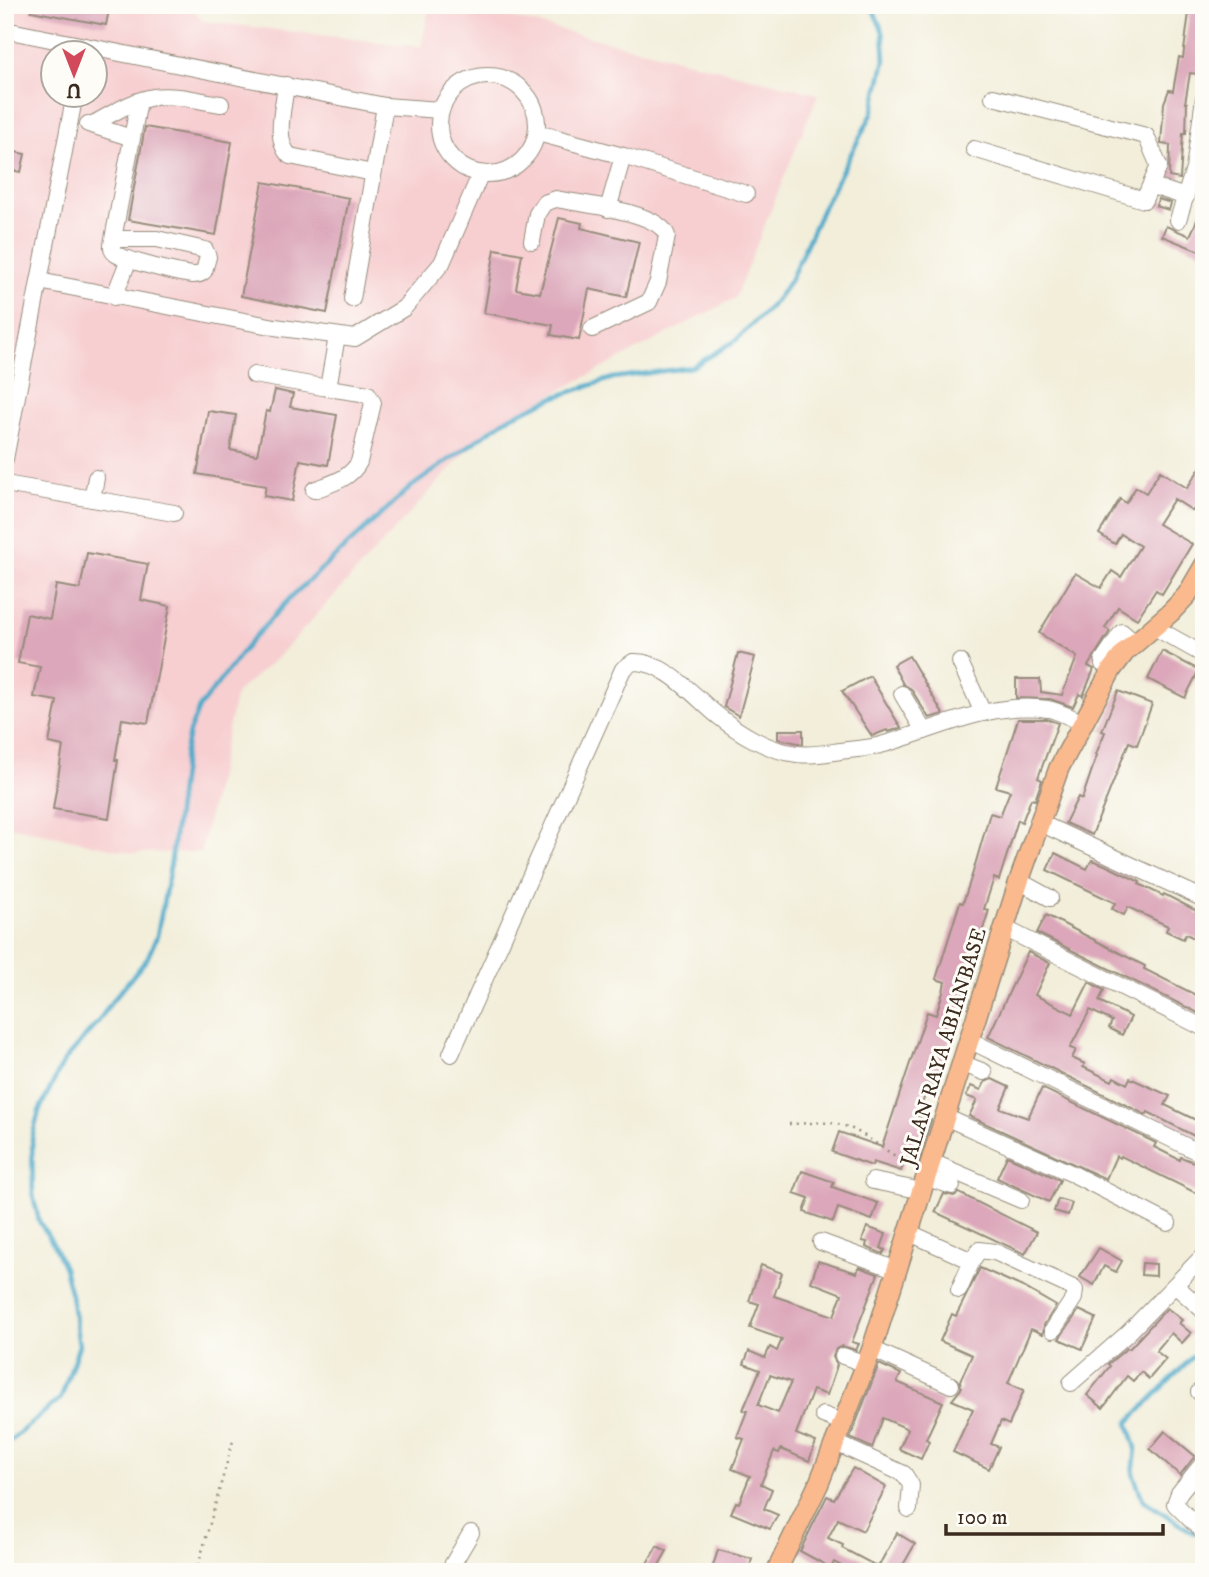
<svg xmlns="http://www.w3.org/2000/svg" width="1209" height="1577" font-family="'IM FELL DW Pica',serif">
	<style>
		.built { fill: #f7cfd1; fill-rule: evenodd }
		.lines { fill: none; stroke-linecap: round; stroke-linejoin: round }
		.stream { stroke: #4aa9c9; stroke-width: 4.5 }
		.building { fill: #dca7ba; fill-rule: evenodd }
		.minor-casing { stroke: #968c7c; stroke-width: 18 }
		.major-casing { stroke: #968c7c; stroke-width: 22 }
		.path { stroke: #968c7c; stroke-width: 2.5; stroke-dasharray: 2 5; stroke-linecap: butt }
		.minor { stroke: #fff; stroke-width: 16 }
		.major { stroke: #fbba8d; stroke-width: 19 }
		.labels { text-anchor: middle; dominant-baseline: central; stroke-width: 6; stroke-linejoin: round; paint-order: stroke }
		.street-label { font-size: 21px; fill: #3b2a1e; stroke: #fdfcf7 }
	</style>
	<rect width="100%" height="100%" fill="#fdfcf7"/>
	<filter id="ink" filterUnits="userSpaceOnUse"><feTurbulence type="fractalNoise" baseFrequency=".0143" numOctaves="2"/><feDisplacementMap in="SourceGraphic" scale="14" xChannelSelector="R" yChannelSelector="G"/><feConvolveMatrix kernelMatrix="1 2 1 2 8 2 1 2 1" color-interpolation-filters="sRGB"/></filter>
	<filter id="wash" filterUnits="userSpaceOnUse"><feTurbulence type="fractalNoise" baseFrequency=".00686" numOctaves="4" result="noise"/><feDisplacementMap in="SourceGraphic" scale="28" xChannelSelector="R" yChannelSelector="G"/><feGaussianBlur stdDeviation="1.57" result="paint"/><feColorMatrix in="noise" values="0 0 0 0 0 0 0 0 0 0 0 0 0 0 0 0 0 1.4 0 .05"/><feComposite in="paint" operator="in"/></filter>
	<g filter="url(#wash)">
		<rect width="100%" height="100%" fill="#f2eeda"/>
		<path class="built" d="M5 5H191L203 21 421 47 430 5H461L818 94 735 298 487 429 277 658 236 693 201 852 133 853 5 825ZM52 52H94V94H52Z"/>
		<g class="lines">
			<g class="stream">
				<path d="M5 1445 61 1398 79 1345 71 1295 64 1268 53 1244 39 1221 33 1195 32 1138 39 1111 64 1061 98 1022 112 1001 147 959 157 936 171 862 184 757 189 732 199 708 249 643 291 597 411 487 508 418 555 397 613 378 692 367 735 341 773 304 790 281 823 207 872 114 885 60 883 32 871 5"/>
				<path d="M1194 1533 1143 1500 1133 1474 1136 1448 1128 1423 1204 1345"/>
			</g>
		</g>
		<g id="blocks">
			<g class="building">
				<path d="M31 5H110L106 25 31 11Z"/>
				<path d="M1190 5H1204V25L1198 74 1190 73 1185 103H1187L1186 133H1183L1180 179 1169 177 1170 145 1161 144 1164 103 1169 90 1173 91 1179 57 1183 58Z"/>
				<path d="M145 127 232 142 216 235 128 220Z"/>
				<path d="M5 150 25 154 21 172 5 169Z"/>
				<path d="M263 182 349 198 327 313 241 296Z"/>
				<path d="M1158 199 1171 203 1169 210 1156 206Z"/>
				<path d="M1204 205V253L1162 236 1166 226 1190 236Z"/>
				<path d="M559 218 582 223 581 228 639 242 626 297 589 289 579 340 551 335 553 325 484 313 495 249 522 254 516 289 540 293Z"/>
				<path d="M275 390 293 394 290 407 337 415 328 465 300 460 292 501 264 496 266 486 197 474 208 411 236 415 230 450 257 455 266 411 270 412Z"/>
				<path d="M1204 462V494L1193 511 1174 499 1158 524 1192 544 1162 594 1156 590 1137 619 1118 607 1105 628 1110 631 1088 666 1094 669 1083 696 1079 694 1073 707 1050 699 1016 698V679H1040L1041 692 1062 695 1077 657 1039 633 1075 573 1101 588 1112 571 1121 577 1140 546 1121 534 1115 544 1099 534 1120 499 1126 503 1136 487 1146 493 1160 471 1187 488Z"/>
				<path d="M87 553 148 564 141 600 170 606 148 723 122 719 115 760H118L109 818 53 809 63 746 49 743 57 701 34 697 40 667 18 663 27 614 50 619 56 585 80 589Z"/>
				<path d="M1162 651 1199 670 1185 698 1148 679Z"/>
				<path d="M738 653 755 657 739 716 724 707Z"/>
				<path d="M909 656 943 714 929 718 911 689 903 684 893 665Z"/>
				<path d="M870 676 901 728 888 732 887 730 872 736 842 691Z"/>
				<path d="M1118 691 1152 704 1137 745 1129 742 1092 835 1065 823 1078 797 1082 799 1097 755 1096 754 1105 732 1102 731Z"/>
				<path d="M1018 719H1046L1058 723 1038 778 1042 780 1035 800 1031 799 1022 822 1018 820 999 880 994 878 984 909 989 910 960 1003 963 1004 936 1082 930 1080 918 1116 931 1120 918 1163 905 1159 901 1171 873 1162 872 1166 832 1152 839 1132 882 1147 927 1012 936 1015 943 992 945 982 936 979 960 902 963 903 973 872 990 813 1000 816 1010 791 996 787Z"/>
				<path d="M778 730H803V744L778 739Z"/>
				<path d="M1055 853 1087 869 1092 860 1105 865 1140 882 1139 884 1163 896 1164 894 1197 911 1196 913 1204 917V943L1186 934 1183 939 1166 931 1168 926 1128 907 1124 915 1112 909 1115 903 1047 870Z"/>
				<path d="M1046 915 1145 966 1144 969 1204 999V1016L1037 933Z"/>
				<path d="M1028 952 1050 963 1035 995 1073 1014 1089 982 1104 990 1099 1001 1131 1017 1122 1035 1109 1028 1112 1021 1090 1010 1070 1048 1076 1050 1072 1058 1085 1064 1083 1067 1112 1081 1114 1077 1127 1084 1130 1078 1170 1096 1165 1105 1204 1124V1141L1148 1112 1146 1115 988 1037Z"/>
				<path d="M992 1079 1009 1087 1000 1108 1028 1118 1042 1088 1156 1143 1154 1147 1180 1160 1181 1157 1204 1166V1197L1121 1156 1120 1158 1116 1156 1106 1179 969 1116 977 1100 966 1096 971 1086 981 1090 985 1082Z"/>
				<path d="M1007 1156 1060 1180 1049 1202 997 1178Z"/>
				<path d="M802 1171 834 1182 832 1187 878 1203 872 1220 838 1208 833 1222 804 1212 809 1198 794 1193Z"/>
				<path d="M959 1193 1037 1232 1025 1254 935 1212 944 1194 954 1196Z"/>
				<path d="M1058 1199 1072 1203 1068 1215 1054 1211Z"/>
				<path d="M867 1227 886 1234 881 1248 885 1250 883 1254 866 1247 867 1242 862 1241Z"/>
				<path d="M1099 1248 1122 1261 1116 1272 1104 1266 1094 1285 1080 1277Z"/>
				<path d="M818 1261 857 1273 859 1267 878 1274 852 1342 859 1344 856 1350 842 1346 836 1349 833 1357 837 1365 827 1395 813 1390 796 1434 816 1442 809 1461 781 1449 779 1453 774 1451 761 1484 772 1489 764 1509 778 1515 770 1529 731 1513 736 1502 739 1503 750 1476 732 1469 744 1439 737 1437 747 1411 743 1410 760 1370 744 1364 749 1351 765 1358 770 1347 777 1351 782 1339 750 1328 759 1304 749 1301 761 1265 782 1273 774 1296 834 1316 842 1294 811 1282ZM770 1375 791 1382 778 1413 758 1405Z"/>
				<path d="M1142 1263 1156 1264V1276L1141 1275Z"/>
				<path d="M980 1268 1025 1288 1056 1306 1044 1325 1043 1334 1031 1329 1008 1383 1024 1390 1009 1425 1001 1421 991 1444 999 1447 989 1469 953 1452 973 1409 952 1400 961 1389 960 1381 972 1355 940 1341 952 1314 956 1316Z"/>
				<path d="M1167 1308 1182 1320 1179 1323 1191 1333 1182 1343 1171 1333 1156 1351 1166 1359 1149 1379 1141 1372 1133 1381 1127 1376 1103 1408 1087 1395 1110 1366 1108 1364 1127 1348 1129 1349Z"/>
				<path d="M1079 1310 1096 1318 1082 1349 1059 1339Z"/>
				<path d="M879 1364 901 1374 897 1382 943 1402 926 1439 929 1441 921 1459 899 1449 908 1429 883 1418 872 1448 850 1438Z"/>
				<path d="M1165 1431 1195 1456 1180 1475 1150 1449Z"/>
				<path d="M853 1468 886 1487 863 1531 838 1519 828 1538 843 1545 842 1548 878 1567 897 1533 915 1544 899 1572H853L834 1562 831 1568 800 1551 827 1496 834 1499Z"/>
				<path d="M657 1546 667 1551 655 1572H642Z"/>
				<path d="M718 1550 752 1559 748 1572H711Z"/>
			</g>
		</g>
	</g>
	<g filter="url(#ink)">
		<use href="#blocks" fill-opacity="0" stroke="#968c7c" stroke-width="2"/>
		<g class="lines">
			<g class="minor-casing">
				<g id="minor">
					<path d="M5 30 385 106 440 110"/>
					<circle cx="488" cy="125" r="49"/>
					<path d="M286 85C284 106 273 141 290 156L373 173"/>
					<path d="M88 124 132 138"/>
					<path d="M93 124C112 114 133 100 154 97 175 94 200 101 221 104"/>
					<path d="M538 133 623 156 746 194"/>
					<path d="M974 149 1144 200 1159 166 1146 136 993 97"/>
					<path d="M1152 186 1186 197"/>
					<path d="M608 209 623 156"/>
					<path d="M1178 220 1194 169 1204 98"/>
					<path d="M113 239H157L205 250 208 257 204 271C200 274 200 275 194 275 184 275 124 260 116 254 110 250 112 245 113 239L139 101"/>
					<path d="M532 241 537 214 544 203 556 199C580 204 660 211 667 236L658 282 649 302 592 329"/>
					<path d="M39 281 275 327 355 338 404 308 442 263 480 175"/>
					<path d="M114 297 129 259"/>
					<path d="M352 299 385 106"/>
					<path d="M254 375 328 388"/>
					<path d="M5 459 75 94"/>
					<path d="M5 484 174 513"/>
					<path d="M314 490C332 483 350 479 359 462L373 403 368 394 328 388 337 336"/>
					<path d="M92 499 96 478"/>
					<path d="M1154 627 1204 655"/>
					<path d="M960 662 983 713"/>
					<path d="M1112 669 1103 664V660L1122 632 1135 643"/>
					<path d="M902 694 924 731"/>
					<path d="M1038 822 1204 899"/>
					<path d="M1019 881 1050 898"/>
					<path d="M1004 928 1204 1028"/>
					<path d="M969 1040 1204 1155"/>
					<path d="M451 1054 623 669 633 662C664 660 695 697 717 715 739 733 769 751 797 754 812 756 826 753 840 751 852 749 865 749 877 746 932 732 989 700 1048 709 1059 711 1071 718 1082 722"/>
					<path d="M961 1063 984 1072"/>
					<path d="M945 1117 1075 1175 1168 1223"/>
					<path d="M932 1162 1021 1200"/>
					<path d="M927 1178 952 1186"/>
					<path d="M873 1181 923 1191"/>
					<path d="M910 1233 972 1261 979 1250 995 1252 1073 1288 1075 1290 1074 1298 1053 1330"/>
					<path d="M821 1242 897 1270"/>
					<path d="M1176 1286 1204 1311"/>
					<path d="M959 1290 972 1261"/>
					<path d="M872 1349 951 1385"/>
					<path d="M843 1356 866 1364"/>
					<path d="M1071 1383 1128 1333 1204 1255"/>
					<path d="M1199 1392 1204 1396"/>
					<path d="M823 1415 844 1423"/>
					<path d="M836 1443 904 1474 911 1485 909 1509"/>
					<path d="M1204 1462 1179 1493 1175 1504 1204 1533"/>
					<path d="M448 1572 471 1533"/>
				</g>
			</g>
			<g class="major-casing">
				<path id="major" d="M776 1572 819 1483 872 1349 1019 881 1059 768 1112 669 1125 652 1171 612 1187 595 1204 566"/>
			</g>
			<g class="path">
				<path d="M789 1124C806 1124 830 1120 845 1126 870 1135 888 1156 913 1164"/>
				<path d="M199 1572 198 1566 233 1441"/>
			</g>
			<use href="#minor" class="minor"/>
			<use href="#major" class="major"/>
		</g>
	</g>
	<g class="labels">
		<g class="street-label">
			<text transform="translate(944 1047) rotate(-73)">JALAN RAYA ABIANBASE</text>
		</g>
	</g>
	<rect width="1209" height="1577" fill="none" stroke="#fdfcf7" stroke-width="28"/>
	<g transform="translate(74 74) rotate(180)"><circle r="33" fill="#fdfcf7" stroke="#afa8a0" stroke-width="2"/>
	<path d="M0-5L12 26L0 18L-12 26Z" fill="#d1495b"/>
	<text y="-10" font-size="19" font-weight="bold" text-anchor="middle" fill="#3b2a1e">U</text>
	</g>
	<path d="M946 1524v10h217v-10" fill="none" stroke="#3b2a1e" stroke-width="3.5"/>
	<text x="957" y="1524" font-size="21" fill="#3b2a1e" stroke="#fdfcf7" stroke-width="5" paint-order="stroke">100 m</text>
</svg>
